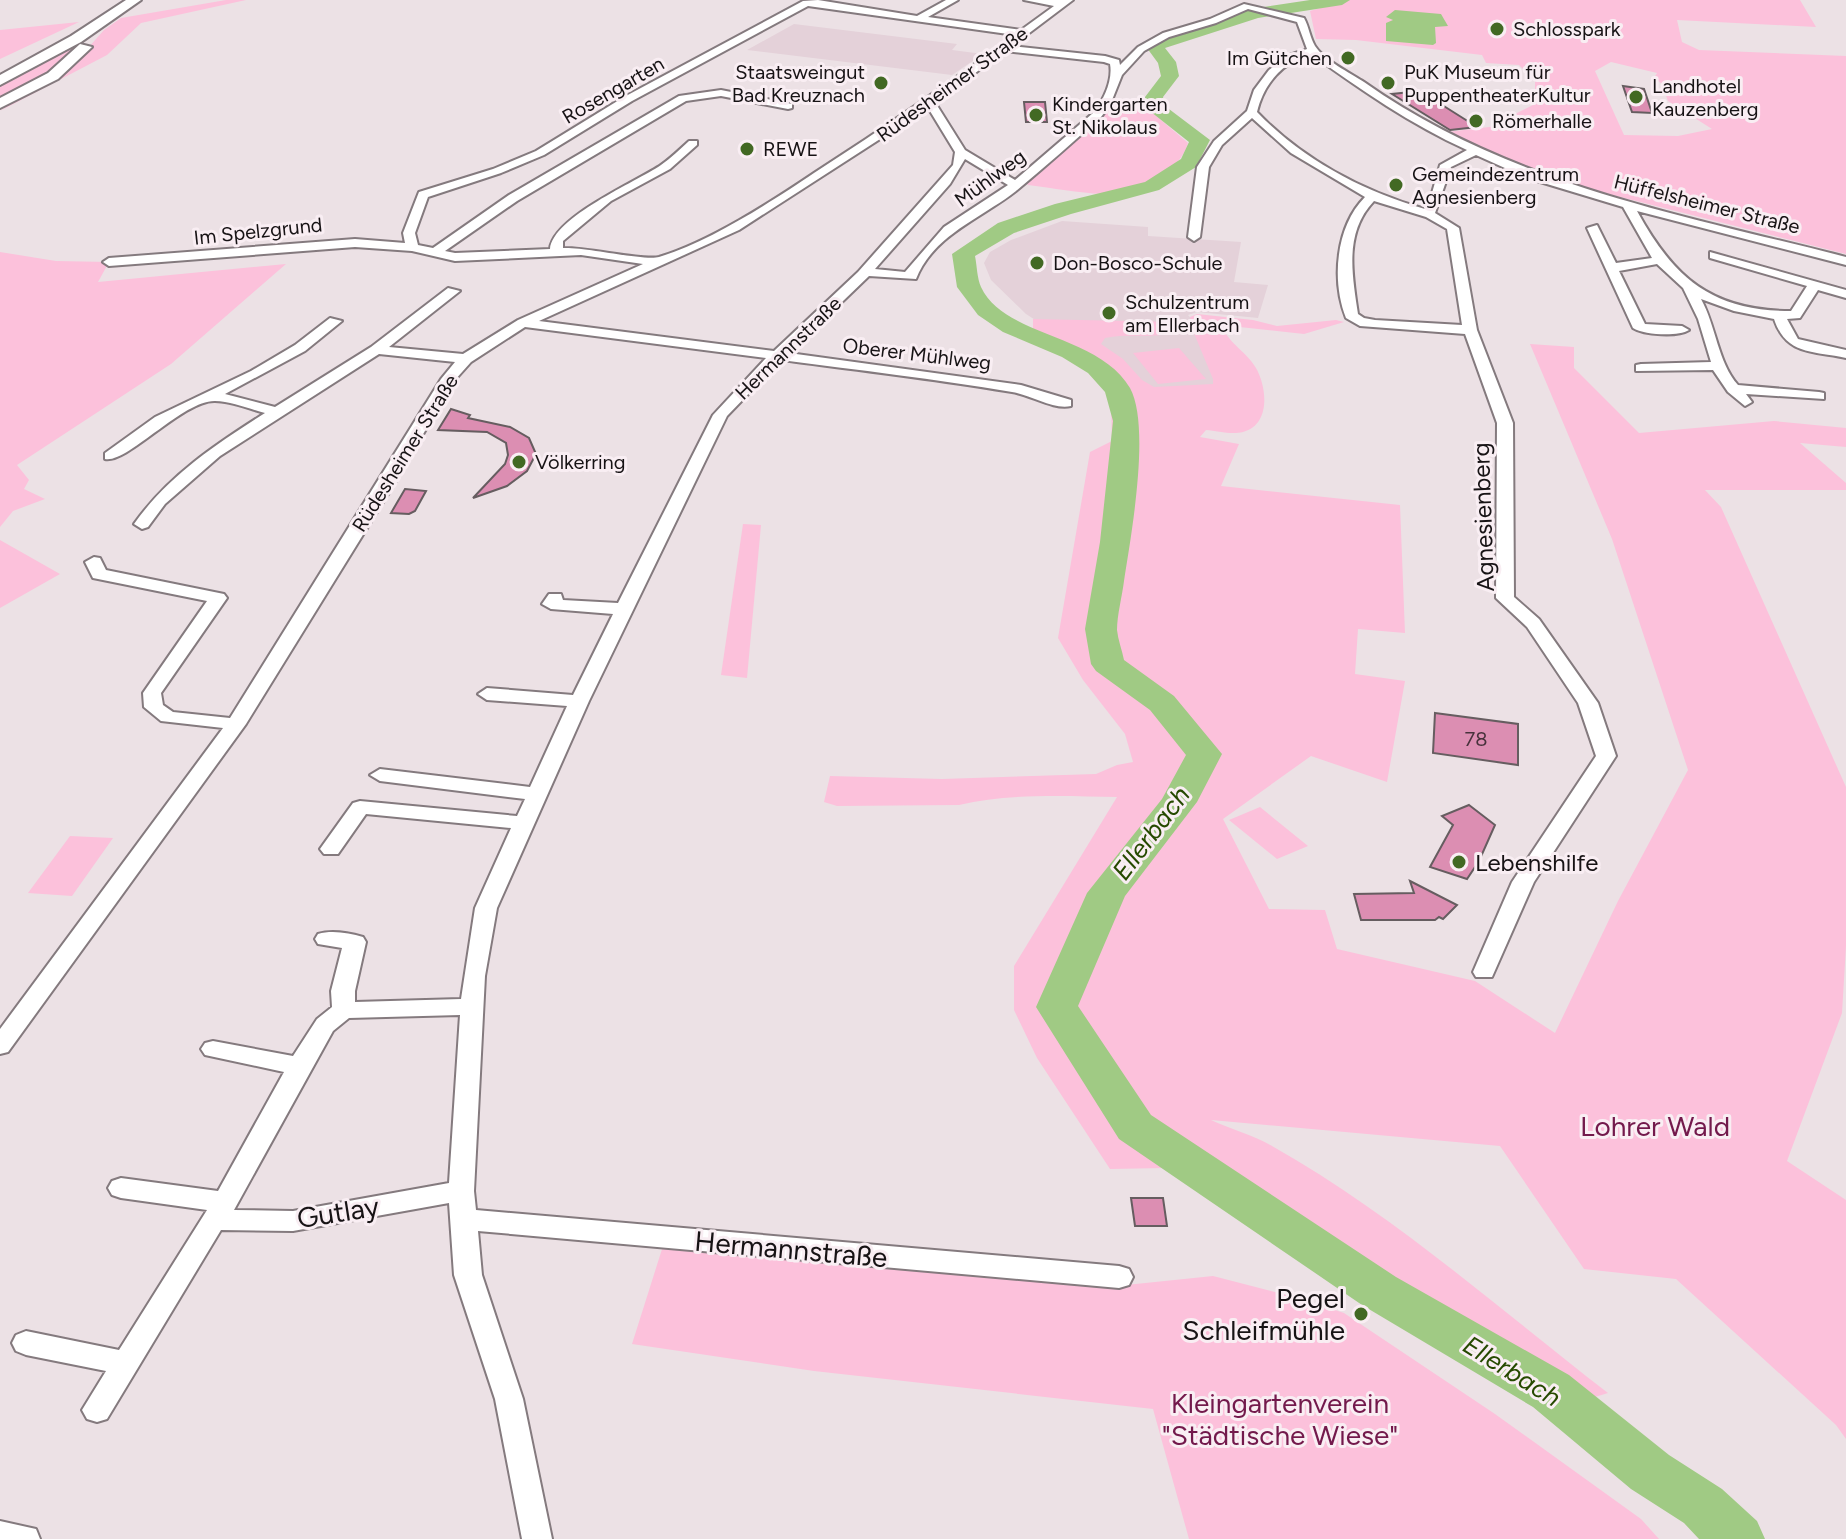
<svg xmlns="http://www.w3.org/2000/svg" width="1846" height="1539" font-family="Figtree,sans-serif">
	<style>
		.built { fill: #e4d1d9 }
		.green { fill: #fcc1db; fill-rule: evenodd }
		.water { fill: #a0ca84 }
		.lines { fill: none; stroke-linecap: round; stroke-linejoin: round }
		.river { fill: #a0ca84; fill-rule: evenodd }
		.building { fill: #dc8eb2; stroke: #665d60; stroke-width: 2 }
		.minor-casing { stroke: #847a7e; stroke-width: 4 }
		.highway-casing { stroke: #847a7e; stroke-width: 4 }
		.minor { fill: #fff; fill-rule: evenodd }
		.highway { fill: #fff; fill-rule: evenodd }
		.poi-dot { fill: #426923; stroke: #f9eef3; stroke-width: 3 }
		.labels { text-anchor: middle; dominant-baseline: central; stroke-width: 6; stroke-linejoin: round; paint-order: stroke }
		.far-poi-label { font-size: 20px; fill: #171315; stroke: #f9eef3; text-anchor: start }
		.far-street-label { font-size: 20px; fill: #171315; stroke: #f9eef3 }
		.number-label { font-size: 20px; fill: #48323c }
		.street-label { font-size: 24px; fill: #171315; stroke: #f9eef3 }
		.poi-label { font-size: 24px; fill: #171315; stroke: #f9eef3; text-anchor: start }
		.water-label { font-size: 26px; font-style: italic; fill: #264a00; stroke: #f9eef3 }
		.near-park-label { font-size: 28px; fill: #73194c; stroke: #f9eef3 }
		.near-street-label { font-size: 28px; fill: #171315; stroke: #f9eef3 }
		.near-poi-label { font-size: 28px; fill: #171315; stroke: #f9eef3; text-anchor: end }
	</style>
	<rect width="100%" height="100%" fill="#ece1e5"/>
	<g class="built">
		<path d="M794 24 957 44 952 50 983 54 952 75 747 50Z"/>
		<path d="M1062 221 1148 227V236L1241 242 1234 282 1268 285 1258 318 1197 312 1188 315 1258 395 1133 406 1082 350 1026 314 991 280 984 263 990 252 1011 240Z"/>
	</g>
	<g class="green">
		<path d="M226 0H246L141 23 107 55 0 111 81 56 104 30 121 18Z"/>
		<path d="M1349 0H1800L1816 27 1677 20 1682 42 1699 50 1846 56V254L1545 178 1447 132 1523 123 1515 114 1535 104V81L1519 65 1486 63 1482 55 1356 40 1316 39 1310 11ZM1611 62 1657 73 1654 78 1661 83 1668 101 1712 129 1678 136 1624 135 1595 71Z"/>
		<path d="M79 22 0 59V30Z"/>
		<path d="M89 36 58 67 0 101V83Z"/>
		<path d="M1110 105 1148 109 1188 143C1179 174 1135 196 1103 194 1078 193 1053 188 1028 185L1024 181Z"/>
		<path d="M0 252 56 261 109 262 98 282 286 264 171 364 17 465 29 480 24 489 45 499 13 511 0 527Z"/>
		<path d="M1197 314 1253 320 1277 326 1336 320 1344 322 1304 334 1221 325C1230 345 1246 351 1256 368 1267 387 1271 425 1243 432 1232 435 1217 431 1206 430L1200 437 1239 444 1221 486 1400 505 1405 633 1358 629 1355 674 1405 681 1387 782 1311 756 1223 819 1269 909 1325 910 1337 949 1475 981 1555 1033 1618 901 1688 770 1612 539 1530 344 1574 347V368L1639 433 1774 421 1846 428V447L1800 443 1846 483V490H1705L1721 507 1846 787V946L1842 1013 1787 1161 1846 1200V1439L1836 1425 1676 1279 1584 1269 1500 1146 1211 1120C1230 1129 1253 1135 1272 1146 1393 1214 1499 1309 1608 1393L1556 1409 1477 1365 1308 1259 1250 1218 1165 1168 1110 1169 1037 1058 1014 1010V966L1117 797C1066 796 1009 793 959 805L837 806 824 802 830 776 942 779 1096 774 1117 765 1133 762 1125 734 1083 680 1058 638 1090 452 1112 441C1111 426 1113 403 1107 389 1096 362 1058 350 1033 342V319L1175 322 1179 326 1176 332C1152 339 1129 333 1105 338L1101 344 1123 359 1142 380 1154 387 1213 384V379L1191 326 1190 317Z"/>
		<path d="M1179 348 1206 379 1158 384 1133 353Z"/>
		<path d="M743 524 761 525 747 678 721 675Z"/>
		<path d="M0 540 60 574 0 608Z"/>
		<path d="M1260 807 1308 846 1277 859 1229 820Z"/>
		<path d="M70 836 113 838 72 896 28 893Z"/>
		<path d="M663 1246 842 1264 1126 1285 1213 1276 1302 1299 1344 1313 1495 1414 1641 1519 1659 1539H1189L1153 1409 814 1371 632 1344Z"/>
	</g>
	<path class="water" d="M1395 10 1441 14 1448 26 1435 27 1436 43 1433 45 1386 41V23L1393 20 1386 17Z"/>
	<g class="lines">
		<path class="river" d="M1310 0H1350L1342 5 1258 18 1165 48 1176 62 1179 76 1163 97 1165 106 1210 140 1196 167 1159 190 1071 214 1014 233 975 256C977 266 977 278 981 287 1004 337 1099 334 1130 388 1151 426 1131 536 1124 581 1122 597 1117 615 1117 630 1118 640 1122 650 1124 660L1174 696 1222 754 1197 802 1125 896 1078 1006 1151 1115 1396 1277 1569 1375 1669 1455 1722 1489 1757 1521 1765 1539H1699L1684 1523 1631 1489 1533 1407 1362 1305 1119 1139 1036 1007 1087 893 1162 799 1186 755 1150 710 1096 671 1091 664 1085 629 1100 542 1113 421 1105 392 1088 373 1062 357 1003 332 978 315 957 287 952 254 998 223 1055 204 1145 182 1181 159 1189 142 1146 108 1145 97 1161 76 1158 63 1147 48 1154 39 1250 9Z"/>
	</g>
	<g class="building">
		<path d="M1623 86 1644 89 1652 113 1632 112Z"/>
		<path d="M1420 91 1477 127 1450 130 1392 94Z"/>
		<path d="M1024 102H1045L1047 122H1026Z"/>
		<path d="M451 409 470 415 468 418 510 427 529 438 536 454 527 471 507 486 473 498 505 464 508 455 506 443 487 432 438 430Z"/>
		<path d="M405 489 426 491 415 511 409 514 391 513Z"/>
		<path d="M1435 713 1518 724V765L1433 753Z"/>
		<path d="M1469 805 1495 825 1479 861 1467 879 1430 867 1453 825 1442 816Z"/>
		<path d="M1410 881 1457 905 1443 919 1439 917 1435 920H1361L1354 894 1414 893Z"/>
		<path d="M1131 1198H1163L1167 1226H1135Z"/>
	</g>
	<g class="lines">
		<g class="minor-casing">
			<g id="minor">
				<path d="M818 0 917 16 946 0H958L928 17 1021 30 1054 6 1024 0H1073L1012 46 1105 56 1119 60 1120 65 1138 47 1163 33 1210 19 1244 4 1304 18C1309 27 1310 38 1315 46 1324 60 1350 73 1364 82 1508 184 1678 214 1846 257V265L1637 211C1673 277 1711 311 1791 311L1807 286 1710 258V252L1846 290V298L1818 290 1800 318 1787 319 1798 339 1846 350V358C1812 351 1786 355 1774 319L1734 311 1701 299C1716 326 1718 363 1738 385L1819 392 1824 393V399L1746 394 1752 402 1745 406 1728 392 1713 370 1636 371V365L1641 364 1711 362 1698 319 1683 288 1657 264 1619 271 1645 324 1682 326 1689 330C1678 337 1644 335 1633 328L1587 228 1597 225 1616 263 1652 258 1623 207 1527 178 1476 155 1451 167 1435 213 1459 228 1477 330 1513 423 1514 597 1539 619 1598 703 1616 756 1534 882 1492 977H1476L1473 972 1512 882 1596 756 1578 703 1527 627 1496 598 1497 423 1465 334 1360 326 1346 318C1331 280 1336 226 1365 197L1291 153 1252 118 1222 145 1209 167 1200 237 1194 241 1188 237 1197 167 1214 141 1247 111 1254 90 1269 70 1287 56 1307 49 1297 22 1248 9 1216 23 1169 37 1144 51 1122 75 1110 105 1101 117C1073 142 1045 167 1016 191 982 218 933 235 916 279L869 276 789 353 1021 385 1071 400V406C1053 410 1031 395 1012 392 935 379 858 370 781 360L727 416 589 701 497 908 485 976 474 1191 476 1210 1119 1266 1129 1269 1133 1277 1129 1285 1119 1288 478 1231 482 1275 523 1399 552 1539H522L495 1399 454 1275 449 1203 293 1231 221 1230 107 1419 97 1422 87 1419 82 1410 106 1371 26 1355 16 1351 12 1343 16 1335 26 1331 119 1350 207 1210 121 1198 112 1195 108 1188 112 1181 121 1178 218 1191 284 1072 205 1055 201 1049 205 1043 213 1041 293 1056 317 1019 332 1007 331 991 342 948 318 944 315 939 318 934C332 930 349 933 363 937L366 942 355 991V1002L461 999 475 908 511 828 366 814 338 854H324L320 849 353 803 360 801 517 816 525 799 380 781 370 775 380 769 530 787 567 706 487 700 478 694 487 688 573 695 613 614 551 609 542 604 549 594H561L563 600 618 603 713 415 766 358 525 327 471 362 454 381 390 491 246 724 8 1052 0 1054V1029L223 728 161 721 144 707 143 693 207 601 93 578 85 562 94 557 100 558 106 570 224 594 227 598 161 693 163 705 173 712 230 718 441 379 455 362 379 354 220 456 165 504 148 527 142 529 134 524C168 476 216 444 265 413 249 409 231 401 215 401 183 400 127 464 105 459V453L155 417 251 371 295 345 330 318 342 321 305 351 225 394 275 407 371 347 448 288 460 291 389 347 463 354 518 320 643 264 581 255 455 261 412 251 355 247 109 266 103 262 109 258 355 239 405 243 403 233 419 192 493 169 536 151 624 97 803 1ZM808 6 1015 35C949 83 882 129 814 173 771 202 709 242 659 257 644 261 586 247 563 248V241L611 201 670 169 697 145V141H689C680 149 671 158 661 165 636 182 553 217 550 249L455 253 445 251 517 201 686 101 721 96 788 109 792 108V104L721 90 679 96 509 195 433 248 418 245 415 233 428 197 501 173 544 155 632 101ZM1005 51 1104 62 1110 64C1113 80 1104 100 1093 113L1015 180 965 150 938 107 932 105ZM1311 54C1361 90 1410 124 1467 150L1440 165 1428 207 1425 209C1362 191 1302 159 1257 112 1264 83 1283 62 1311 54ZM925 110 930 111 955 152 953 165 858 272 774 351 539 321 739 230ZM965 159 1008 185 944 227 905 272 875 269 950 184ZM1374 201 1426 217 1447 229 1462 325 1375 320 1364 318 1358 314C1352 274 1344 232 1374 201ZM460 1015 449 1183 293 1211 234 1210 333 1031 349 1018Z"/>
				<path d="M0 1521 36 1529 40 1539H0Z"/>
			</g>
		</g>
		<g class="highway-casing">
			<g id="highway">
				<path d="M126 0H141L81 42 0 85V75L71 36Z"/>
				<path d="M80 44 92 47 58 79 0 108V98L48 73Z"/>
			</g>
		</g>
		<use href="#minor" class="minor"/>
		<use href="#highway" class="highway"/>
	</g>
	<g class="poi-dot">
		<circle cx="1497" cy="29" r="8"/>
		<circle cx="1348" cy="58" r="8"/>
		<circle cx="881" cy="83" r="8"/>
		<circle cx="1388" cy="83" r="8"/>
		<circle cx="1636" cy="97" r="8"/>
		<circle cx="1036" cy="115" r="8"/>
		<circle cx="1476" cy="121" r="8"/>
		<circle cx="747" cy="149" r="8"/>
		<circle cx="1396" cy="185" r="8"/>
		<circle cx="1037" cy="263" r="8"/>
		<circle cx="1109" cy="313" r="8"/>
		<circle cx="519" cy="462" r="8"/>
		<circle cx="1459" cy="862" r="8"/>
		<circle cx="1361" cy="1314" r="8"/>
	</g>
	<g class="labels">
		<g class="far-poi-label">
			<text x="1513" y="29">Schlosspark</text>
			<text x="1332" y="58" text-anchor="end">Im Gütchen</text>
			<text x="865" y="72" text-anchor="end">Staatsweingut<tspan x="865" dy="23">Bad Kreuznach</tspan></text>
			<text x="1404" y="72">PuK Museum für<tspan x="1404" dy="23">PuppentheaterKultur</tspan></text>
			<text x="1652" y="86">Landhotel<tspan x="1652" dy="23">Kauzenberg</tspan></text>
			<text x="1052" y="104">Kindergarten<tspan x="1052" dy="23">St. Nikolaus</tspan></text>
			<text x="1492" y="121">Römerhalle</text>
			<text x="763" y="149">REWE</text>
			<text x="1412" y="174">Gemeindezentrum<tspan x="1412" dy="23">Agnesienberg</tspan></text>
			<text x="1053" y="263">Don-Bosco-Schule</text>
			<text x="1125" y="302">Schulzentrum<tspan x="1125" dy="23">am Ellerbach</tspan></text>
			<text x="535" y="462">Völkerring</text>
		</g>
		<g class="far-street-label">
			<text transform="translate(952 84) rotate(-36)">Rüdesheimer Straße</text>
			<text transform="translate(613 90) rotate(-30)">Rosengarten</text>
			<text transform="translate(990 178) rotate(-36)">Mühlweg</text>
			<text transform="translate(1707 204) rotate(14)">Hüffelsheimer Straße</text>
			<text transform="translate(258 231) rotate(-6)">Im Spelzgrund</text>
			<text transform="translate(788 348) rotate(-44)">Hermannstraße</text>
			<text transform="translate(917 354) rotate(7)">Oberer Mühlweg</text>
			<text transform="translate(405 453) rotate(-58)">Rüdesheimer Straße</text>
		</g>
		<g class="number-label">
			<text x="1476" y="739">78</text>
		</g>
		<g class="street-label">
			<text transform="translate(1483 517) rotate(-92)">Agnesienberg</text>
		</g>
		<g class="poi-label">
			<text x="1475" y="862">Lebenshilfe</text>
		</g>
		<g class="water-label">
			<text transform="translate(1151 833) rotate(-53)">Ellerbach</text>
			<text transform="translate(1512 1371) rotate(32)">Ellerbach</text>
		</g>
		<g class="near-park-label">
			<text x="1655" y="1126">Lohrer Wald</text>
			<text x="1280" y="1403">Kleingartenverein<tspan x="1280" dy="32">"Städtische Wiese"</tspan></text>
		</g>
		<g class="near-street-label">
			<text transform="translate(338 1212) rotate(-9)">Gutlay</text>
			<text transform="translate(791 1249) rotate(5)">Hermannstraße</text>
		</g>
		<g class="near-poi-label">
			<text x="1345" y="1298">Pegel<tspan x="1345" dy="32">Schleifmühle</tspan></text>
		</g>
	</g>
</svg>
